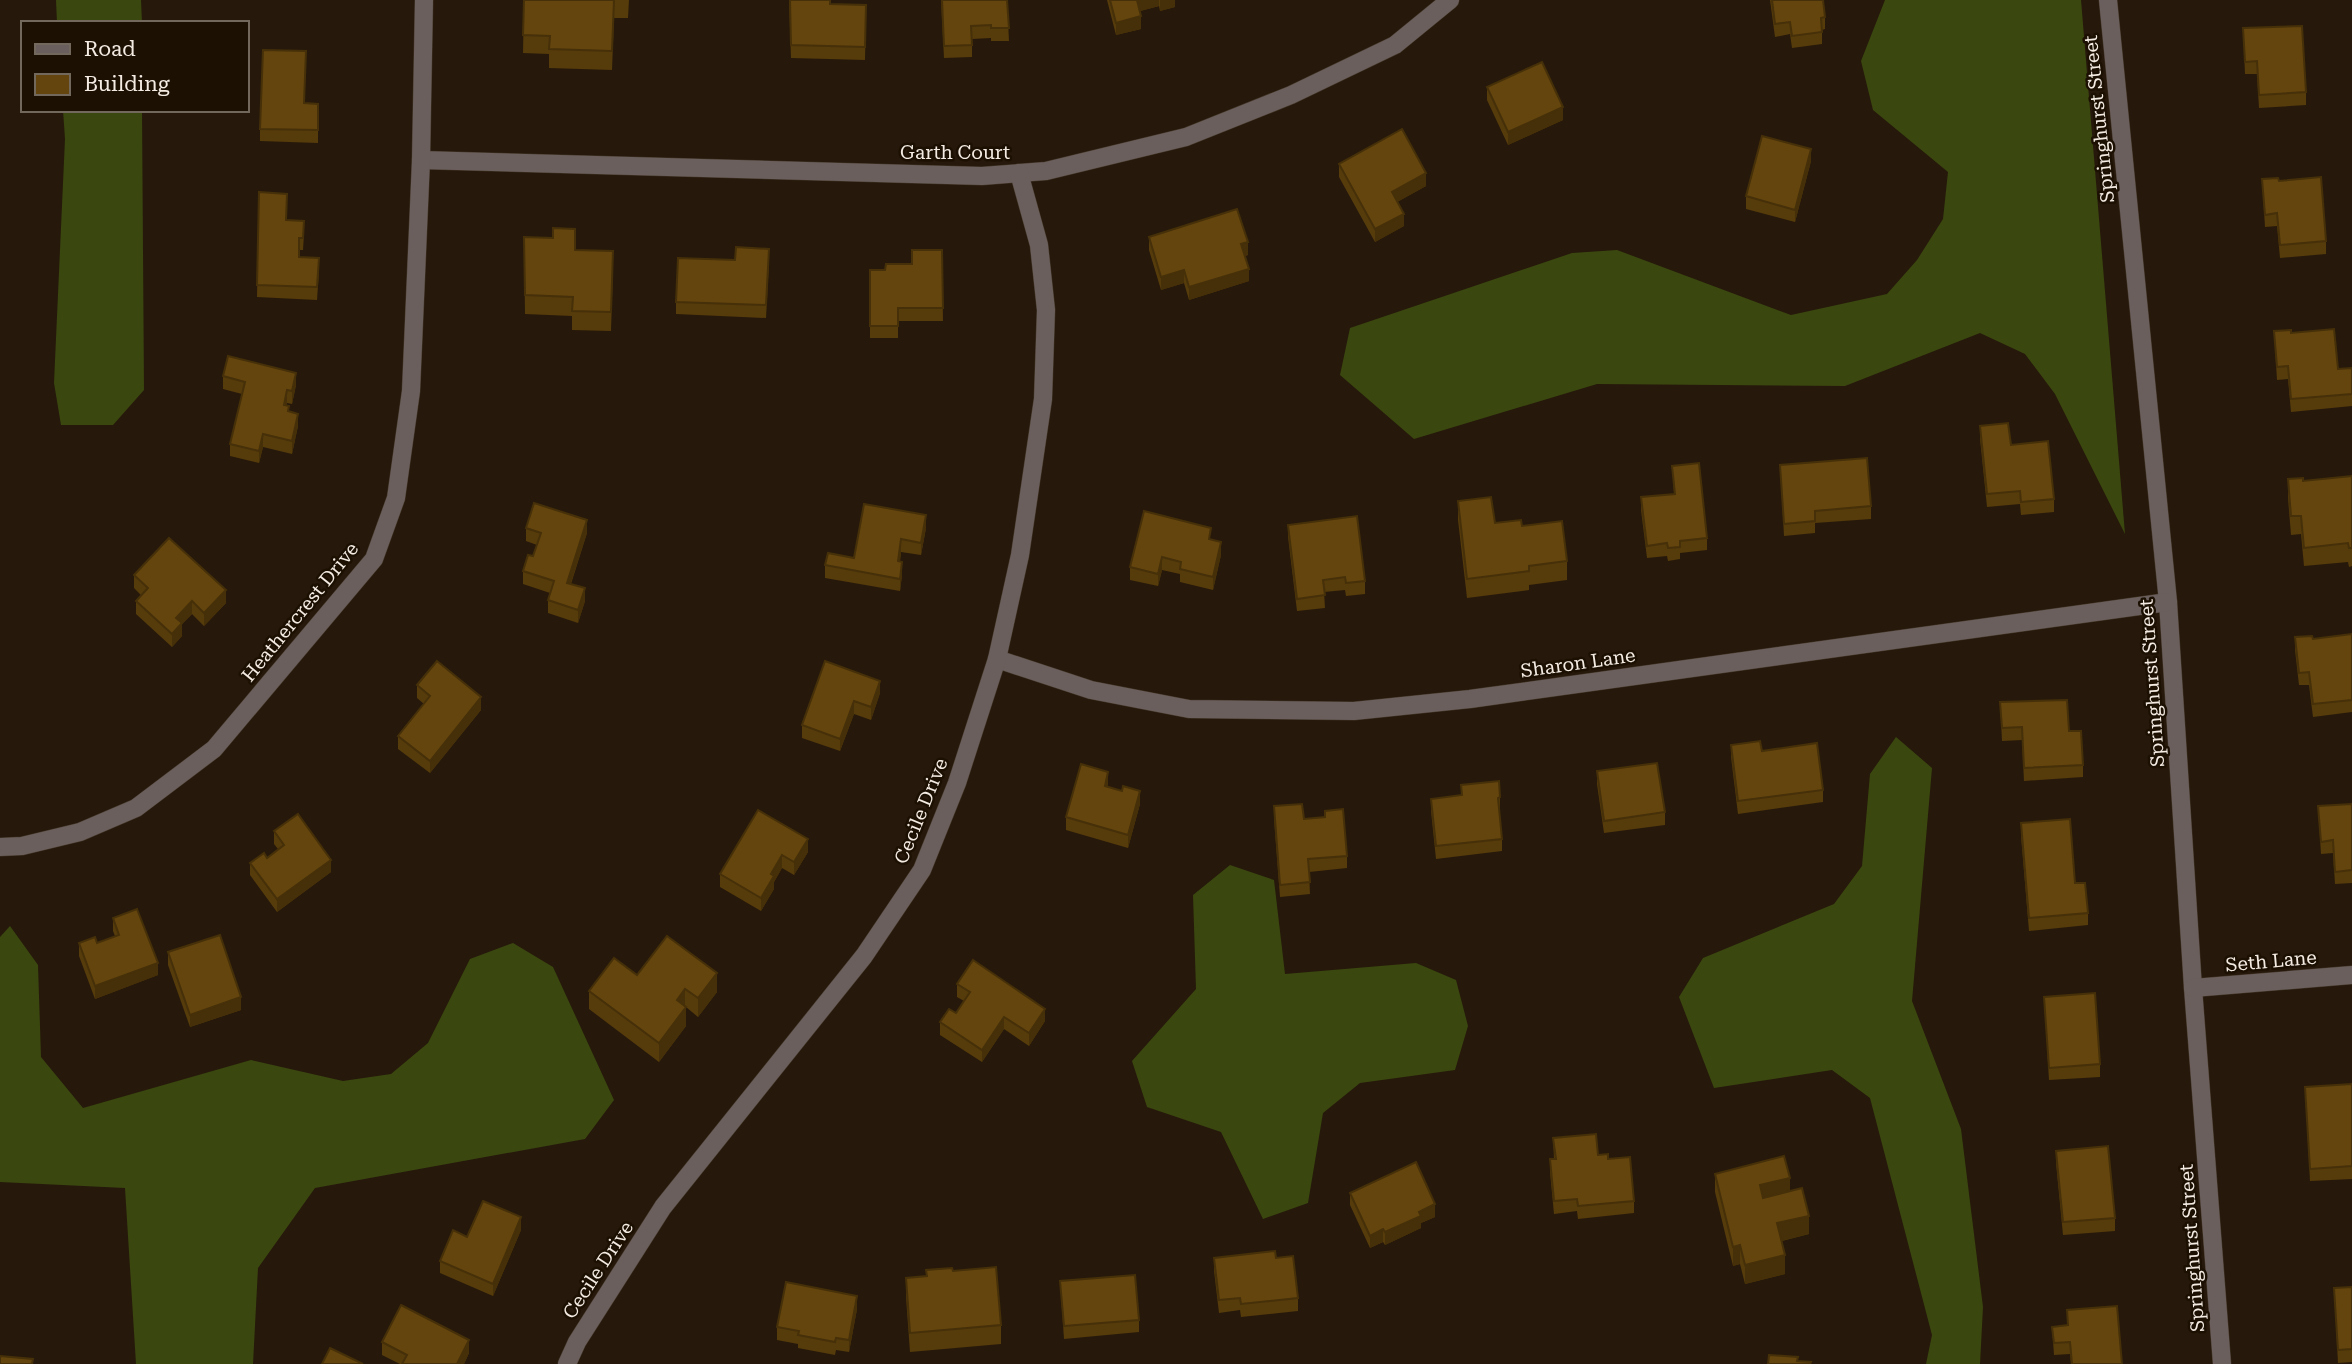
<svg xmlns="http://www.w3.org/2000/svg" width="2352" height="1364" font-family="'Roboto Serif',serif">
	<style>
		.forest { fill: #3a470f }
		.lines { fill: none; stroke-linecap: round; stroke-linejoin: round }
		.street-casing { stroke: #433629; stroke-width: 19 }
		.street { stroke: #6a5f5c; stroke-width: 18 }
		.wall { fill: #563b0b }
		.shaded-wall { fill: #463009 }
		.building { fill: #64450d; stroke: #463009; stroke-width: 2 }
		.labels { text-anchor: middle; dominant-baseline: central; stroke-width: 5; stroke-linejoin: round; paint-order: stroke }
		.street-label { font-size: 19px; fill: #f4ebe2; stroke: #1c1003 }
	</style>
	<rect width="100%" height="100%" fill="#26190b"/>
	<g class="forest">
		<path d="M56 0H141L142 23H57Z"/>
		<path d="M1885 0H2081L2125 534 2055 394 2025 354 1980 333 1845 386 1597 384 1414 439 1340 375 1350 328 1572 253 1617 250 1791 315 1887 294 1917 260 1943 219 1948 172 1873 110 1861 61Z"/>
		<path d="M63 110H142L144 390 113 425H61L54 383 65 139Z"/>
		<path d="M1896 737 1932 768 1912 1001 1961 1129 1983 1307 1980 1364H1926L1932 1335 1870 1098 1832 1070 1714 1088 1679 997 1703 958 1834 904 1862 866 1870 774Z"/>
		<path d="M1230 865 1274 880 1285 974 1416 963 1456 980 1468 1026 1455 1070 1360 1083 1323 1113 1308 1203 1263 1219 1221 1132 1147 1107 1132 1061 1196 989 1193 895Z"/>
		<path d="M10 926 38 965 41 1057 83 1108 251 1060 343 1081 391 1074 428 1043 470 959 513 943 553 967 614 1100 585 1139 315 1188 258 1268 253 1364H136L125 1188 0 1182V937Z"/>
	</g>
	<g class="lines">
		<g class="street-casing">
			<g id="street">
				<path d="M2108 0 2168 602 2193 988 2222 1364"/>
				<path d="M421 160 982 176 1046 171 1186 137 1291 95 1395 45 1450 0"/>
				<path d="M997 659 1091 690 1189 709 1354 711 1470 699 2168 602"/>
				<path d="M0 847 22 846 80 832 136 808 214 749 374 559 396 498 411 391 421 160 424 0"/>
				<path d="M2193 988 2352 975"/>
				<path d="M567 1364 577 1342 663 1207 864 956 922 870 957 783 997 659 1020 555 1043 399 1046 310 1039 245 1019 173"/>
			</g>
		</g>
		<use href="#street" class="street"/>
	</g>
	<g class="wall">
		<path d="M524 0H629L628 18H614L612 70 549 68V54L523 53Z"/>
		<path d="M789 0 830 4 866 5 865 60 791 58Z"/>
		<path d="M941 0H1007L1009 41H991V38L972 39V57L944 58Z"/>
		<path d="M1107 0H1175V7L1160 11 1159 6 1140 11 1141 29 1116 35Z"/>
		<path d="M1770 0H1823L1825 17V29L1822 30V44L1792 48 1790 34 1775 37Z"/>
		<path d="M2243 28 2306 92V105L2259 108 2257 74H2245Z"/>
		<path d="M1487 87 1563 120 1508 145 1487 100Z"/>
		<path d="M305 103 318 104V143L260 141V129Z"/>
		<path d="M1811 161 1795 222 1746 209V196Z"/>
		<path d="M1339 164 1426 186 1397 202 1404 226 1375 242 1339 177Z"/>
		<path d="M2262 179 2279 181 2326 241V254L2280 258 2277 226 2265 227Z"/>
		<path d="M259 192 287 221 304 234 303 250H299V257L319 271 317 300 257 297Z"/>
		<path d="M524 237 575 250 613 270 611 331 572 330V316L525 314Z"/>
		<path d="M1149 237 1248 255 1245 256 1249 281 1189 300 1184 283 1161 290 1149 250Z"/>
		<path d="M942 250 943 321H898V338H870V270H885L912 264Z"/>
		<path d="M735 260 769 262 766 318 676 314V302Z"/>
		<path d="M2274 331 2291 333 2338 369 2352 368V406L2291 412 2288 379 2277 380Z"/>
		<path d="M223 376 296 385 292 404 287 403 286 405 289 411 298 426 292 454 263 447 259 463 230 456V444L242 394 223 389Z"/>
		<path d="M1980 426 2011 445 2054 499V512L2021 515 2020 504 1987 507 1980 439Z"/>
		<path d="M1780 465 1871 506V519L1815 523V533L1784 536Z"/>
		<path d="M1672 466 1707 538V550L1680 553V559L1668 561 1667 556 1647 558 1641 510V497L1674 494Z"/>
		<path d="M2352 476V566L2349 567 2348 562 2304 566 2301 534 2291 535 2288 498V479L2303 481Z"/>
		<path d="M1458 501 1495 523 1522 526 1567 561V580L1529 585V590L1467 598 1458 520Z"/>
		<path d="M1288 525 1365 581V594L1346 596 1345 590 1324 592 1325 608 1297 611 1288 537Z"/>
		<path d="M526 528 587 533 571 584 585 601 578 623 548 613V600L550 593 523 584V571L533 556 537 545 526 541Z"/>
		<path d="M926 528 921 555 901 552 900 562 902 575 900 591 825 578V565L854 558Z"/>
		<path d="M1211 539 1221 555 1213 590 1180 582V574L1162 570 1158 586 1130 580V567Z"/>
		<path d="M134 575 226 603 204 626 192 614 182 624V636L172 647 136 614V601L141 595 134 588Z"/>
		<path d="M2352 634V712L2313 717 2309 685H2299L2295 650V637L2313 639Z"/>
		<path d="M825 661 880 693 871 720 854 714 840 751 802 738V725Z"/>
		<path d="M417 685 481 710 430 773 398 749V736L424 704 417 698Z"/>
		<path d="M2000 702 2069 731 2083 765V777L2024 781 2022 740 2002 741Z"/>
		<path d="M1731 745 1762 751 1823 790V802L1738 814 1731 757Z"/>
		<path d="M1597 771 1665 812V825L1604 833 1597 784Z"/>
		<path d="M1108 785V787L1140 804 1128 848 1066 830V817Z"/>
		<path d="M1461 785 1500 797V810H1499L1502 839V851L1436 859 1431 811V799L1461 796Z"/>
		<path d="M2352 804V883L2335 884 2333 853 2321 854 2318 806Z"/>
		<path d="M1274 806 1304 819 1325 817V811L1347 856V868L1309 872 1310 894 1280 897 1274 819Z"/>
		<path d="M758 810 808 852 794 875 782 868 774 882V889L761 911 720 887V874Z"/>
		<path d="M2021 823 2075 883 2088 913V925L2029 931 2021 836Z"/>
		<path d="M274 831 331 872 277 912 250 875V863L267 858 278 849 274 844Z"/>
		<path d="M113 918 158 975 95 999 79 956V943H97L115 936 113 931Z"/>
		<path d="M168 952 241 1010 190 1027 168 965Z"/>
		<path d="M637 975 717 992 698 1017 686 1007V1026L659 1062 589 1009V991Z"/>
		<path d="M957 984 1045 1021 1029 1046 1004 1029 982 1062 940 1035V1022L956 1013 964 1001 957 997Z"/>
		<path d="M2044 997 2100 1064V1077L2049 1080Z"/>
		<path d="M2352 1084V1179L2310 1181 2305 1087Z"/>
		<path d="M1553 1138 1608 1159 1634 1201V1213L1578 1219 1577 1211 1554 1214 1550 1172V1159H1554Z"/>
		<path d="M2056 1151 2115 1218V1231L2063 1235 2056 1163Z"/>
		<path d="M1715 1174 1790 1192 1809 1234 1782 1241 1785 1274 1745 1284 1740 1264 1733 1266 1715 1192Z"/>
		<path d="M1350 1193 1435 1217 1421 1223V1228L1385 1245 1383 1242 1370 1248 1350 1205Z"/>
		<path d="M521 1230 493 1296 440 1273V1261L467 1237Z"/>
		<path d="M1214 1258H1276L1298 1298V1311L1241 1317 1240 1310 1219 1313 1214 1271Z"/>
		<path d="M926 1270 953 1271 1001 1325V1344L910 1352 906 1297V1278L926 1276Z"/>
		<path d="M1060 1281 1139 1320V1332L1064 1339Z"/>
		<path d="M2352 1287V1362L2338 1363 2334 1288Z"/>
		<path d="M857 1309 849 1352 836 1350 835 1355 798 1348V1344L777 1340V1327Z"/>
		<path d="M2067 1310 2122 1364H2071L2070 1354 2054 1355 2052 1327 2067 1325Z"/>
		<path d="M382 1342 469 1353 464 1364H400L382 1355Z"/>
	</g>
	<g class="shaded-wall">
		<path d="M1137 0H1159V6L1137 12Z"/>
		<path d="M1160 0H1175V7L1160 11Z"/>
		<path d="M1141 16V29L1116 35V23Z"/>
		<path d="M1563 107V120L1508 145V132Z"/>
		<path d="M1811 149V161L1795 222V210Z"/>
		<path d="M1426 173V186L1392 205V192Z"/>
		<path d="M1404 214V226L1375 242V229Z"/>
		<path d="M1248 242V255L1241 257V244Z"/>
		<path d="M1249 269V281L1189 300V287Z"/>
		<path d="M1184 270V283L1161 290V277Z"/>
		<path d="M296 373V385L292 404V391Z"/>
		<path d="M287 390V403L284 417V405Z"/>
		<path d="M298 414V426L292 454V441Z"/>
		<path d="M263 434V447L259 463V451Z"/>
		<path d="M926 515V528L921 555V543Z"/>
		<path d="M587 520V533L567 595V583Z"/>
		<path d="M901 539V552L898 574V561Z"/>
		<path d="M1221 542V555L1213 590V577Z"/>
		<path d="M1162 557V570L1158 586V574Z"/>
		<path d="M902 562V575L900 591V579Z"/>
		<path d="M585 588V601L578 623V610Z"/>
		<path d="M226 590V603L204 626V613Z"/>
		<path d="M192 601V614L182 624V636L172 647V634L176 618Z"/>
		<path d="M880 681V693L871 720V707Z"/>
		<path d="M481 697V710L430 773V761Z"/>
		<path d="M854 701V714L840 751V739Z"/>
		<path d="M1108 772V785L1105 799V786Z"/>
		<path d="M1140 791V804L1128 848V835Z"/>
		<path d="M808 839V852L794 875V862Z"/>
		<path d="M782 855V868L774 882V889L761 911V898L771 874Z"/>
		<path d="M331 860V872L277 912V899Z"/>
		<path d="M158 963V975L95 999V986Z"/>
		<path d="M717 973V992L698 1017V998Z"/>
		<path d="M685 989V1007L677 1000Z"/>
		<path d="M241 997V1010L190 1027V1015Z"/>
		<path d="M686 1007V1026L659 1062V1043Z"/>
		<path d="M1045 1009V1021L1029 1046V1033Z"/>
		<path d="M1004 1017V1029L982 1062V1050Z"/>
		<path d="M1790 1178V1197L1760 1204V1185Z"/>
		<path d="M1435 1204V1217L1421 1223V1228L1385 1245V1232L1419 1212Z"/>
		<path d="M1809 1216V1234L1777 1242V1223Z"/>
		<path d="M521 1217V1230L493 1296V1284Z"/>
		<path d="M1383 1229V1242L1370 1248V1236Z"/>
		<path d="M1740 1245V1264L1733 1266V1247Z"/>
		<path d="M1785 1255V1274L1745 1284V1265Z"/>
		<path d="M857 1296V1309L849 1352V1340Z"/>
		<path d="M469 1340V1353L464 1364H457Z"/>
	</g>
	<g class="building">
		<path d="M524 0H614L612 51 549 49 550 36 523 35Z"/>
		<path d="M790 0H830V4L866 5 865 47 791 45Z"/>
		<path d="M942 0H1007L1009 28H991V25L971 26 972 45 944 46Z"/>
		<path d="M1110 0H1137L1141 16 1116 23Z"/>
		<path d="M1772 0H1823L1825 17 1821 18 1822 32 1792 36 1790 22 1775 24Z"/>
		<path d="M2302 26 2306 92 2259 95 2257 61 2245 62 2243 28Z"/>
		<path d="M263 50 306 51 304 103 318 104V130L260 129Z"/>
		<path d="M1542 62 1563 107 1508 132 1487 87Z"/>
		<path d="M1402 129 1426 173 1392 192 1404 214 1375 229 1339 164Z"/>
		<path d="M1762 136 1811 149 1795 210 1746 196Z"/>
		<path d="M2321 177 2326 241 2280 245 2277 213 2265 215 2262 179 2278 178 2279 181Z"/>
		<path d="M259 192 287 194 286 220 304 221 303 238H299V257L319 258 317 287 257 285Z"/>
		<path d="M1237 209 1248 242 1241 244 1249 269 1189 287 1184 270 1161 277 1149 237Z"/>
		<path d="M553 228 575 229V250L613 251 611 312 572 311 573 297 525 295 524 237 553 238Z"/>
		<path d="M736 247 769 249 766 305 676 302 678 258 735 260Z"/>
		<path d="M912 250H942L943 308H898V326H870V270H885L886 264H912Z"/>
		<path d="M2334 329 2338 369 2352 368V394L2291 399 2288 366 2277 367 2274 331 2291 330V333Z"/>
		<path d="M228 356 296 373 292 391 287 390 284 405 289 406 288 411 298 414 292 441 263 434 259 451 230 444 245 382 223 376Z"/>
		<path d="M2008 423 2011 445 2048 441 2054 499 2021 502 2020 491 1987 494 1980 426Z"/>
		<path d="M1867 458 1871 506 1815 511V521L1784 524 1780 465Z"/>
		<path d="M1699 463 1707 538 1680 541V547L1668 548 1667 543 1647 546 1641 497 1675 494 1672 466Z"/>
		<path d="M2352 476V548H2349L2348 543 2304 548 2301 516H2291L2288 479 2303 478V481Z"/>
		<path d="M1491 497 1495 523 1521 520 1522 526 1562 521 1567 561 1529 566V571L1467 579 1458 501Z"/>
		<path d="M534 503 587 520 567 583 585 588 578 610 548 600 554 581 523 571 528 555 533 556 541 533 526 528Z"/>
		<path d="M864 504 926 515 921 543 901 539 898 561 902 562 900 579 825 565 828 553 854 558Z"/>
		<path d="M1144 511 1211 528 1209 539 1221 542 1213 577 1180 569 1181 562 1162 557 1158 574 1130 567Z"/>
		<path d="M1357 516 1365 581 1346 583 1345 577 1323 580 1325 595 1297 599 1288 525Z"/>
		<path d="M169 538 226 590 204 613 192 601 176 618 182 623 172 634 136 601 148 588 134 575Z"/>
		<path d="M2352 634V700L2313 704 2309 672 2299 673 2295 637 2312 636 2313 639Z"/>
		<path d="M437 661 481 697 430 761 398 736 430 696 417 685Z"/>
		<path d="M825 661 880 681 871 707 854 701 840 739 802 725Z"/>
		<path d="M2067 700 2069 731H2081L2083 765 2024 768 2022 727 2002 728 2000 702Z"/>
		<path d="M1760 741 1762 751 1817 743 1823 790 1738 801 1731 745Z"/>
		<path d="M1657 763 1665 812 1604 821 1597 771Z"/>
		<path d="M1081 764 1108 772 1105 786 1122 791 1123 786 1140 791 1128 835 1066 817Z"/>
		<path d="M1499 781 1500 797 1498 798 1502 839 1436 846 1431 799 1462 795 1461 785Z"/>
		<path d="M1302 804 1304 819 1325 817V811L1343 809 1347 856 1308 859 1310 882 1280 885 1274 806Z"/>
		<path d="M2352 804V870L2335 872 2333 840 2321 842 2318 806Z"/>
		<path d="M758 810 808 839 794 862 782 855 771 874 774 876 761 898 720 874Z"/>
		<path d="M298 814 331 860 277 899 250 863 264 853 267 858 284 845 274 831Z"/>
		<path d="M2070 819 2075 883H2085L2088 913 2029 918 2021 823Z"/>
		<path d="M137 909 158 963 95 986 79 943 95 937 97 943 119 935 113 918Z"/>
		<path d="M220 935 241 997 190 1015 168 952Z"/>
		<path d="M667 936 717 973 698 998 685 989 677 1000 686 1007 659 1043 589 991 614 958 637 975Z"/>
		<path d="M973 960 1045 1009 1029 1033 1004 1017 982 1050 940 1022 949 1009 956 1013 970 992 957 984Z"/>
		<path d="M2095 993 2100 1064 2049 1068 2044 997Z"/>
		<path d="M2352 1084V1166L2310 1169 2305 1087Z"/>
		<path d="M1596 1134 1598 1155 1608 1154V1159L1630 1157 1634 1201 1578 1206 1577 1199 1554 1201 1550 1159H1556L1553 1138Z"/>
		<path d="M2108 1146 2115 1218 2063 1222 2056 1151Z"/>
		<path d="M1784 1156 1790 1178 1760 1185 1763 1198 1802 1188 1809 1216 1777 1223 1785 1255 1745 1265 1740 1245 1733 1247 1715 1174Z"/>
		<path d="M1416 1162 1435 1204 1419 1212 1421 1216 1385 1232 1383 1229 1370 1236 1350 1193Z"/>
		<path d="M483 1201 521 1217 493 1284 440 1261 453 1230 467 1237Z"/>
		<path d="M1275 1251 1276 1258 1293 1256 1298 1298 1241 1304 1240 1298 1219 1300 1214 1258Z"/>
		<path d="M996 1267 1001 1325 910 1333 906 1278 927 1276 926 1270 952 1268 953 1271Z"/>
		<path d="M1135 1275 1139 1320 1064 1326 1060 1281Z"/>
		<path d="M786 1282 857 1296 849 1340 836 1338 835 1342 798 1335 799 1331 777 1327Z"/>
		<path d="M2352 1287V1349L2338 1350 2334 1288Z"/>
		<path d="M401 1305 469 1340 457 1364H402L407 1355 382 1342Z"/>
		<path d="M2117 1306 2122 1364H2072L2070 1342 2054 1343 2052 1327 2068 1325 2067 1310Z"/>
		<path d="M330 1348 363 1364H322Z"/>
		<path d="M1769 1355 1798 1357 1797 1361 1811 1362 1810 1364H1768Z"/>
		<path d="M0 1356 33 1359 32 1364H0Z"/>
	</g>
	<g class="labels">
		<g class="street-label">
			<text transform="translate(2099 119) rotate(-96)">Springhurst Street</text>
			<text x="955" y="152">Garth Court</text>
			<text transform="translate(300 612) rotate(-51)">Heathercrest Drive</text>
			<text transform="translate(1578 663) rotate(-8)">Sharon Lane</text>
			<text transform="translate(2152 683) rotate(-94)">Springhurst Street</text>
			<text transform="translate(921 811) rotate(-68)">Cecile Drive</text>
			<text transform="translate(2271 961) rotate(-5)">Seth Lane</text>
			<text transform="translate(2192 1248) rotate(-94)">Springhurst Street</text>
			<text transform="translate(598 1270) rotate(-57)">Cecile Drive</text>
		</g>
	</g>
	<rect x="21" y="21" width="228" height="91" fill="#1c1003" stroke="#72685c" stroke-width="2"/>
	<rect x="35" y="44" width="35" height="10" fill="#6a5f5c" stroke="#72685c" stroke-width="2"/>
	<text x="84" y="56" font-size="21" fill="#f4ebe2">Road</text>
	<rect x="35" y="74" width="35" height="21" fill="#64450d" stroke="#72685c" stroke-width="2"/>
	<text x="84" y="91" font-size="21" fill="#f4ebe2">Building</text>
</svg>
